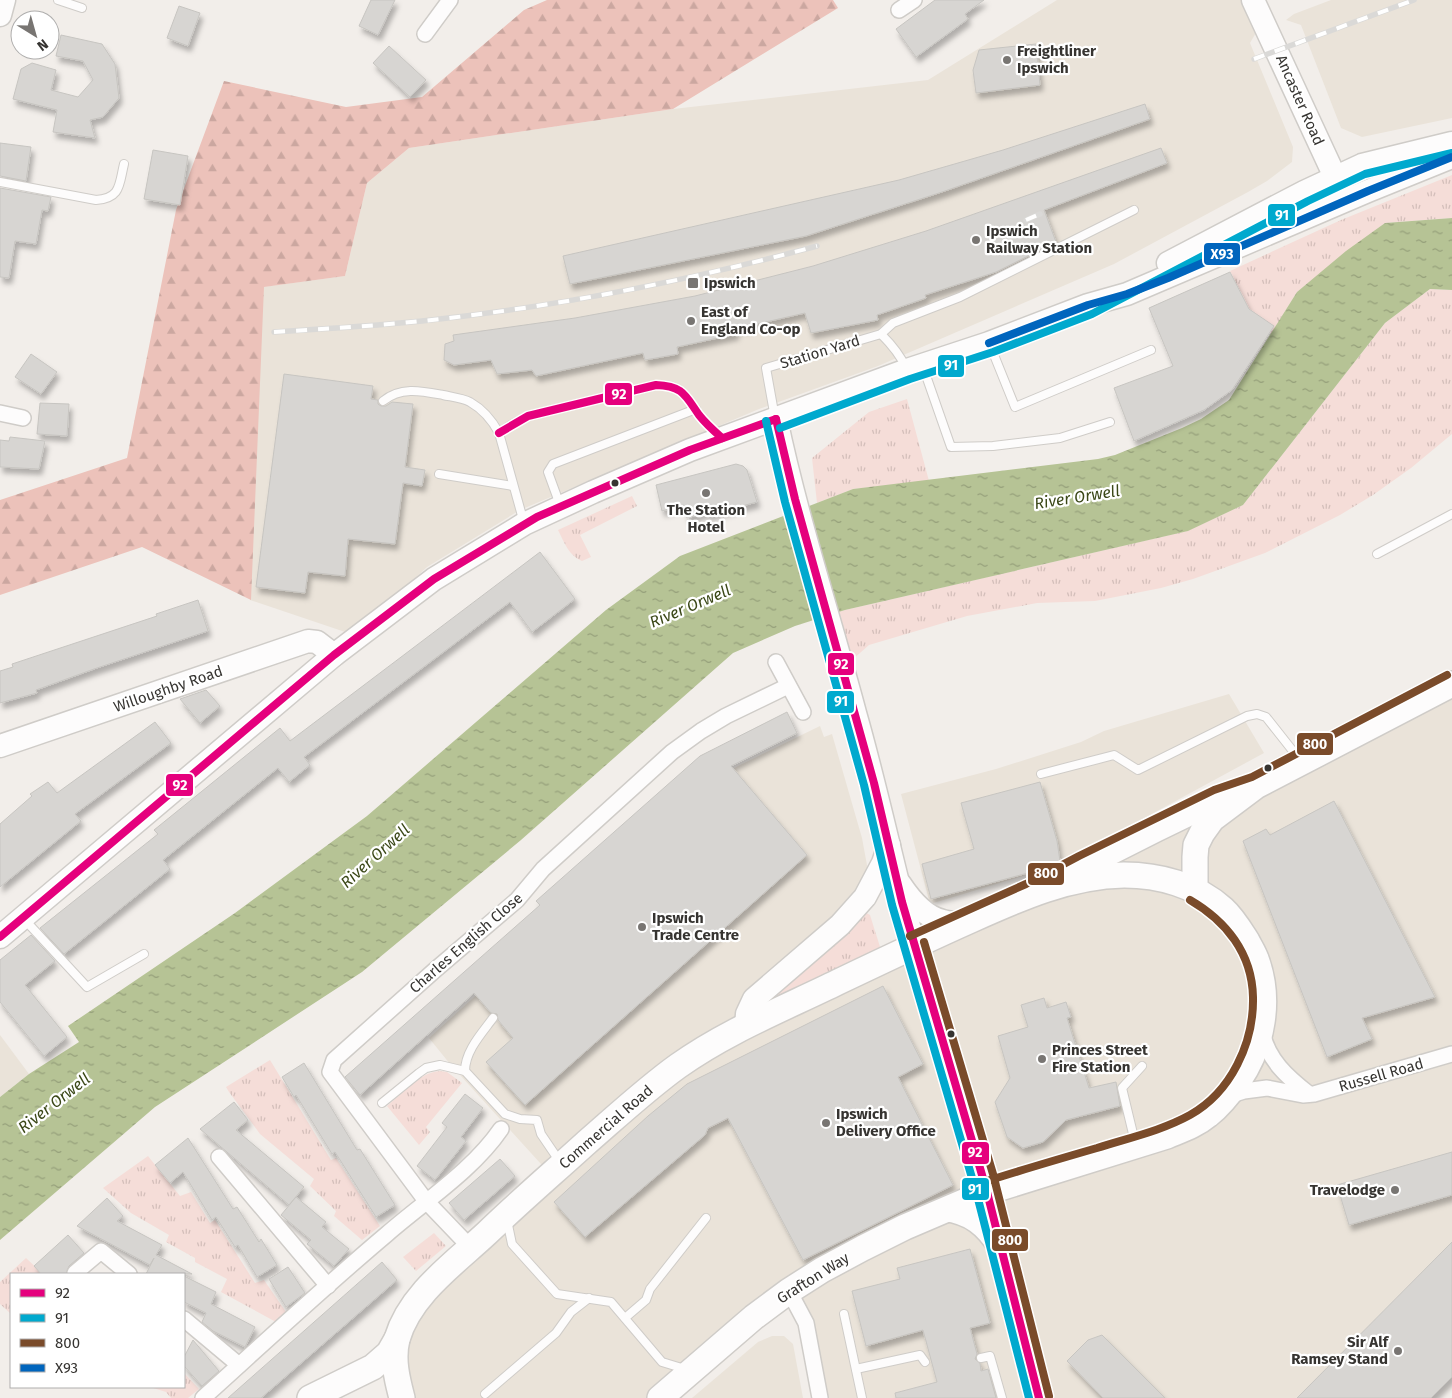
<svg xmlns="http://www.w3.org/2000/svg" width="1452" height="1398" font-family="'Fira Sans',sans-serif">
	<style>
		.built { fill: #eae3d9 }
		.grass { fill: url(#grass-tufts) }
		.forest { fill: url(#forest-firs) }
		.water { fill: url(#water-ripples) }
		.building { fill: #d7d5d2; stroke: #c7c5c1; filter: url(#shadow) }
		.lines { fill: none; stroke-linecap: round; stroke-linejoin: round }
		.lane-casing { stroke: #cfccc8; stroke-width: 10 }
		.street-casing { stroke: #cfccc8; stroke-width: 18 }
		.secondary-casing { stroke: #cfccc8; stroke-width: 25 }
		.primary-casing { stroke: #cfccc8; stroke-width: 28 }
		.lane { stroke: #fdfcfc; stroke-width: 8 }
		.street { stroke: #fdfcfc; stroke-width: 15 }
		.secondary { stroke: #fdfcfc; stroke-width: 22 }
		.primary { stroke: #fdfcfc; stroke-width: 25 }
		.rail-casing { stroke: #dad9d7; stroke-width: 5.5 }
		.rail { stroke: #fff; stroke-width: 4; stroke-dasharray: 11; stroke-linecap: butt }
		.bus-1-casing { stroke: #fff; stroke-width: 11 }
		.bus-2-casing { stroke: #fff; stroke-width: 11 }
		.bus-3-casing { stroke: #fff; stroke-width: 11 }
		.bus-4-casing { stroke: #fff; stroke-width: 11 }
		.bus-1 { stroke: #e5007d; stroke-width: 8 }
		.bus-2 { stroke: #00a9ce; stroke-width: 8 }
		.bus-3 { stroke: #7a4b2a; stroke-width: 8 }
		.bus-4 { stroke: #0065bd; stroke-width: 8 }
		.poi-dot { fill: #787572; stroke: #fff; stroke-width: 2 }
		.bus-dot { fill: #363431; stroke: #fff; stroke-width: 2 }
		.labels { text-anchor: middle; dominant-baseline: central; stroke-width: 4.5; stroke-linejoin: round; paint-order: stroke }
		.poi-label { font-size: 15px; font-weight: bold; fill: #363431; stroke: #fff; text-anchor: start }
		.street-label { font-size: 15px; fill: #363431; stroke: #fff }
		.water-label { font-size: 16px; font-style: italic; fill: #3b4818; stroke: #fff }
		.line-badge { stroke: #fff; stroke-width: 2 }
		.badge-label { font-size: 14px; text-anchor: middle; font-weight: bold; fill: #fff }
	</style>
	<defs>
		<pattern id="grass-tufts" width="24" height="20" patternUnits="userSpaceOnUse" patternTransform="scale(1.25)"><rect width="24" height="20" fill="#f5ddd8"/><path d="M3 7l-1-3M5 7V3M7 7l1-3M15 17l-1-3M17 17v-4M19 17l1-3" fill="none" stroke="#d3beba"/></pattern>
		<pattern id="forest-firs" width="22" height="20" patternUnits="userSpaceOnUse" patternTransform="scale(1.25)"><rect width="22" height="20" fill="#ecc2ba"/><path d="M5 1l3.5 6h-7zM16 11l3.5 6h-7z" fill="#cba7a0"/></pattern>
		<pattern id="water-ripples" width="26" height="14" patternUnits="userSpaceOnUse" patternTransform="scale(1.25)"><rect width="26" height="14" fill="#b6c395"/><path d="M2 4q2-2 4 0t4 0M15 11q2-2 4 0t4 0" fill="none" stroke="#959f7a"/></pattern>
		<filter id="shadow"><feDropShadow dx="3" dy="5.5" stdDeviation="2.5" flood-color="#0004"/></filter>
	</defs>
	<rect width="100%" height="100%" fill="#f2eeea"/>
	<g class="built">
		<path d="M1057 0H1242L1257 31 1250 43 1293 147 1292 162 1267 181 1248 192 1114 264 878 366 759 409 520 510 427 567 354 635 250 600 263 287 345 276 367 183 409 148 673 109 928 80Z"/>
		<path d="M1331 0H1452V118L1362 137 1341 128 1301 25 1286 20 1294 14Z"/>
		<path d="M1452 684V1242L1297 1398H820L789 1291 660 1398H402L403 1326 551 1175 450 1064 429 1038 709 784 738 766 820 726 824 737 832 734 862 838 871 887 746 1026Z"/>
		<path d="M1229 694 1264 753 1056 866 930 904 901 794 996 769 1081 742 1104 731Z"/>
		<path d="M0 1035 29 1074 0 1097Z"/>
		<path d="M772 1336H784L793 1344 803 1398H692L758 1342Z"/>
	</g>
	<g class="grass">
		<path d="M1452 175V218L1385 223 1297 292 1271 334 1249 309 1230 271 1341 220Z"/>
		<path d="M1430 289 1452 290V434L1411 468 1373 495 1340 515 1265 553 1193 579 1161 588 1095 601 1037 603 967 616 869 645 843 668 819 618 845 610 1187 531 1243 505 1385 323Z"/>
		<path d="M907 399 929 481 853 489 817 503 812 458 869 412Z"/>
		<path d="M632 496 637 506 580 535 591 557 582 561C569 556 564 542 558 530Z"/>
		<path d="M863 911 870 915 881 950 769 1003 766 1000Z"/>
		<path d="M270 1060 331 1160 336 1158 380 1226 362 1240 334 1216 336 1211 310 1186 314 1179 260 1134 229 1092 226 1087Z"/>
		<path d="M440 1071 447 1072 462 1083 426 1127 430 1132 419 1145 387 1106C403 1093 418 1073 440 1071Z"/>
		<path d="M148 1156 180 1196 191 1192 210 1223 215 1220 255 1283 264 1280 286 1312 276 1322 221 1292 227 1279 195 1262V1258L166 1242 169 1235 131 1213 103 1188Z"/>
		<path d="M434 1233 446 1246 416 1271 403 1257Z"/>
		<path d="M26 1258 43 1274H11V1314L0 1304V1282Z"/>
		<path d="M184 1373 199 1389 188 1398H171L166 1392 150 1387H184Z"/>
	</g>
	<path class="forest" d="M547 0H833L838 8 673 109 409 148 367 183 345 276 264 287 251 600 142 547 0 595V500L127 458 176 210 224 81 346 107 422 97 524 10Z"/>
	<path class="water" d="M1452 218V290L1430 289 1385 323 1243 505 1188 531 845 610 795 626 733 653 521 840 362 972 155 1107 0 1240V1097L29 1074 79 1042 68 1026 235 913 367 816 606 610 680 556 853 489 1098 459 1115 455 1182 428 1201 419 1229 400 1297 292 1346 251 1385 223Z"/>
	<g class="building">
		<path d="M371 0H395L378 35 359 26Z"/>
		<path d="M935 0H984L965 14 968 19 916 57 896 29Z"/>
		<path d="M179 6 200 13 188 46 167 38Z"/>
		<path d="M61 35 102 44 115 64 119 98 103 117 90 120 95 138 53 132 57 110 13 99 21 69 32 63 56 70 51 90 78 97 93 80 83 61 56 56Z"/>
		<path d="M1036 44 1040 85 976 93 973 70 979 50Z"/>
		<path d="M389 46 426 80 410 97 373 63Z"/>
		<path d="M1145 104 1150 119 942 192 806 236 570 284 563 256 899 180 1003 150Z"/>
		<path d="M0 143 31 147 26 181 0 176Z"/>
		<path d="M1161 148 1167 163 1044 210 1056 242 996 272 925 295 926 298 877 315 878 320 811 333 805 313 735 329 736 334 677 347 678 354 645 360 643 353 536 376 532 370 497 374 491 360 454 365 444 360 445 344 454 341 453 335 575 318 695 296 813 266 926 231Z"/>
		<path d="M153 150 188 156 180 205 144 199Z"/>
		<path d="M0 188 51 197 48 211 42 210 36 244 15 241 9 278 0 277Z"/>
		<path d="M1230 272 1249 309 1274 326 1232 390 1204 410 1134 441 1114 388 1173 366 1149 308Z"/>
		<path d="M31 354 57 372 41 394 15 377Z"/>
		<path d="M284 374 373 386 371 399 378 400V404L381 406H386L392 402 413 404 405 467 425 470 422 486 403 483 395 544 348 539 345 576 308 572 305 593 256 587Z"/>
		<path d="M40 403 69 404 67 436 37 434Z"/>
		<path d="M10 437 45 441 39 469 0 467V440L9 441Z"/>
		<path d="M736 464 743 466 747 470 757 502 708 515 707 512 687 518 684 505 662 511 656 485Z"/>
		<path d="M540 552 575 599 532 632 510 602 304 757 310 765 289 782 278 768 163 860 170 869 64 954 40 928 158 834 154 830 280 728 290 741Z"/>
		<path d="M198 600 208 631 94 669 36 690 37 693 0 703V671L13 667 12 664 157 616 156 614Z"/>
		<path d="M206 690 220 706 200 723 180 699Z"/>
		<path d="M787 712 797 733 731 766 807 855 525 1105 486 1062 513 1038 498 1020 497 1014 491 1013 474 993 360 1095 345 1077 540 905 536 901 700 756Z"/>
		<path d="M155 722 171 743 75 814 81 821 0 887V824L32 796 30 794 48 782 57 793Z"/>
		<path d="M1040 782 1057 841 1060 861 1054 866 931 899 922 864 974 849 961 803Z"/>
		<path d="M1334 801 1435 997 1362 1018 1372 1039 1327 1057 1243 841 1266 829 1270 835Z"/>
		<path d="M31 935 55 961 25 985 67 1037 44 1056 0 1002V960Z"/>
		<path d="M883 986 923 1064 898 1077 953 1185 803 1260 728 1118 708 1128 705 1135 585 1237 554 1202 648 1116 687 1084Z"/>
		<path d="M1044 998 1047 1008 1066 1002 1071 1017 1067 1018 1089 1088 1116 1082 1120 1106 1066 1120 1043 1142 1023 1148 1007 1137 995 1102 1010 1078 998 1036 1028 1027 1021 1005Z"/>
		<path d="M304 1063 357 1150 360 1149 395 1205 376 1217 335 1152 332 1154 296 1095 294 1097 282 1077Z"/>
		<path d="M465 1094 483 1108 461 1137 466 1141 435 1180 417 1166 447 1127 442 1123Z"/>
		<path d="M234 1102 248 1120 236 1130 304 1187 289 1205 200 1129Z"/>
		<path d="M188 1138 233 1209 237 1207 259 1242 261 1239 277 1265 257 1277 238 1245 235 1247 216 1217 212 1220 183 1172 170 1183 155 1165Z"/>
		<path d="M1452 1152V1195L1349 1225 1337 1185Z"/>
		<path d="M500 1159 515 1176 464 1220 449 1203Z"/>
		<path d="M296 1197 326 1222 322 1227 349 1249 334 1266 307 1244 311 1240 281 1215Z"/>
		<path d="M107 1198 123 1216 117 1221 162 1245 156 1255 192 1274H146L154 1258 150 1265 77 1226Z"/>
		<path d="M68 1235 84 1253 69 1266 66 1274H41L34 1266Z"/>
		<path d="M1452 1242V1377L1431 1398H1297Z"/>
		<path d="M970 1249 990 1323 970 1328 977 1354 975 1359 980 1363 981 1371 988 1369 996 1398H896L895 1393 937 1382 923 1330 866 1346 852 1291 900 1279 897 1268Z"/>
		<path d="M382 1262 397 1280 261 1398H228Z"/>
		<path d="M288 1267 305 1293 286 1307 269 1279Z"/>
		<path d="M184 1276 216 1292 211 1304 255 1327 245 1347 213 1331 202 1322 206 1313 184 1302Z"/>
		<path d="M1102 1335 1165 1398H1103L1067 1361 1088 1340Z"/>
		<path d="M193 1340 219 1371 202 1386 184 1366V1357Z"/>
	</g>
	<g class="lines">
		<g class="lane-casing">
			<g id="lane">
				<path d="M58 0 82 8"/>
				<path d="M0 182 96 200C121 198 119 185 124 164"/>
				<path d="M881 334C891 344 900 354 906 368"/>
				<path d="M990 345 1015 407 1151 350"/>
				<path d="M923 367 951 447 993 446 1060 438 1110 422"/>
				<path d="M383 401C401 386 422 391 443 395 452 397 462 398 470 402 484 410 492 420 499 433L524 523"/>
				<path d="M775 418 766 368 881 334 893 323 960 297 1134 210"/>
				<path d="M499 433 511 425 528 416 656 385C688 384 687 402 704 421 709 426 714 431 719 435"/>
				<path d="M439 474 513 486"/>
				<path d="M560 505 548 472 553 464 696 409"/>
				<path d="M1377 554 1452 514"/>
				<path d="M1041 774 1114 755 1138 770 1247 716 1257 714 1266 717 1300 760"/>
				<path d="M24 919 87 987 144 954"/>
				<path d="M465 1071C465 1051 482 1033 493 1018"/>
				<path d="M382 1103 419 1073 426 1068 440 1065 465 1071 505 1114 520 1119 537 1120 541 1134 560 1162"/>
				<path d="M1135 1142 1122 1088 1142 1066"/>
				<path d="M507 1220 512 1244 557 1294 611 1302 662 1362 685 1369"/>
				<path d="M844 1314 862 1398"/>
				<path d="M625 1318 646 1300 650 1289 706 1218"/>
				<path d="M981 1358 990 1356 1002 1398"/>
				<path d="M856 1369 920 1355 925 1362"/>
				<path d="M485 1394 556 1333 571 1312 589 1298"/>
			</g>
		</g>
		<g class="street-casing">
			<g id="street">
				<path d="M899 10 914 0"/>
				<path d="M425 34 450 0"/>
				<path d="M0 413 23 418"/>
				<path d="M776 662 803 712"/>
				<path d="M914 945 987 1192"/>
				<path d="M1262 1032C1268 1060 1287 1077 1309 1094"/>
				<path d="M1228 1096 1244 1091 1267 1088 1303 1095 1314 1094 1452 1054"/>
				<path d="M219 1157 328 1286"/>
				<path d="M471 1248 426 1201 330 1072 334 1060 435 970 517 900 543 869 672 752 701 731 726 716 788 686"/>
				<path d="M75 1273 101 1251 129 1274"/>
				<path d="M789 1291 806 1323 820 1398"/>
				<path d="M184 1319 239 1365"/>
				<path d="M203 1398C264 1343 324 1287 387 1234 425 1201 473 1170 501 1129"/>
			</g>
		</g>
		<g class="secondary-casing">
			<g id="secondary">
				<path d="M1253 0 1342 192"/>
				<path d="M0 15 4 0"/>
				<path d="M1168 263 1304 192 1362 165 1452 143"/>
				<path d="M776 419C797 519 829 615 855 713 877 790 893 868 914 945"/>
				<path d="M0 746 308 641 317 642 334 655"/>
				<path d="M900 884C910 899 924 917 943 921 949 923 956 923 963 923"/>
				<path d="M0 937 334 655 434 579 524 524 593 492 690 450 907 370 989 343 1088 305 1127 294 1368 191 1452 157"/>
				<path d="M746 1027 747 1014 754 999 840 925 865 897 883 863 889 845"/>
				<path d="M987 1192 1024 1335 1039 1398"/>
				<path d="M945 1210C971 1214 985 1225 999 1247"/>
			</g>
		</g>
		<g class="primary-casing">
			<g id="primary">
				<path d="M1063 876 1156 829 1218 799 1230 795"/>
				<path d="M1195 891V857L1196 845 1202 833 1212 819 1256 786 1452 684"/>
				<path d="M310 1398 373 1367 389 1353 397 1339"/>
				<path d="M402 1398C397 1379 392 1359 397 1339 410 1294 455 1263 487 1233 519 1202 553 1173 586 1143 616 1117 646 1089 678 1066 727 1031 785 1008 838 982 882 961 926 940 971 920 1020 898 1069 876 1124 875 1159 875 1196 885 1223 909 1233 918 1240 930 1247 941 1250 947 1254 953 1256 959 1271 999 1263 1045 1239 1080 1230 1093 1221 1105 1208 1115 1196 1125 1181 1130 1167 1136L987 1192 905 1227 863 1248 822 1270 789 1291 754 1317 660 1398"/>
			</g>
		</g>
		<use href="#lane" class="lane"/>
		<use href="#street" class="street"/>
		<use href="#secondary" class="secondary"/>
		<use href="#primary" class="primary"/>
		<g class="rail-casing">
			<g id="rail">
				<path d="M1254 59 1414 0"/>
				<path d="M1026 220 1040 214"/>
				<path d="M274 332C324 329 373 326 422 321 555 307 687 281 817 246"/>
			</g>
		</g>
		<use href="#rail" class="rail"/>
		<g class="bus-1-casing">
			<g id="bus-1">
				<path d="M776 419 795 499 874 783 902 902 987 1192 1039 1398"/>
				<path d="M499 433 528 416 656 385C683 386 685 395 699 415 706 424 714 431 722 438"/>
				<path d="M0 937 334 655 434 579 537 517 690 450 776 419"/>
			</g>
		</g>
		<g class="bus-2-casing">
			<g id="bus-2">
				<path d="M766 421 785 502 864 785 892 905 977 1195 1029 1398"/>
				<path d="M780 428 910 379 993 352 1092 314 1308 201 1365 174 1452 153"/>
			</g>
		</g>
		<g class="bus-3-casing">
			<g id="bus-3">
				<path d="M910 936 1026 884 1079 856 1214 790 1252 777 1447 675"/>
				<path d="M924 942 993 1174 1049 1396"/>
				<path d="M984 1182C1021 1170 1059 1159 1097 1148 1128 1138 1161 1131 1190 1115 1231 1092 1254 1043 1253 997 1252 953 1226 921 1190 900"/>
			</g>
		</g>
		<g class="bus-4-casing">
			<path id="bus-4" d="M989 343 1088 305 1127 294 1168 278 1368 191 1452 157"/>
		</g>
		<use href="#bus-1" class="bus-1"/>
		<use href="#bus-2" class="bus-2"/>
		<use href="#bus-3" class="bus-3"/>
		<use href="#bus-4" class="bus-4"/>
	</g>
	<g class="poi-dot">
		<circle cx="1007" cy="60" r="5"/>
		<circle cx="976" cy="240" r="5"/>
		<rect x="687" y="277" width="12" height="12" rx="2.5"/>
		<circle cx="691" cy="321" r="5"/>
		<circle cx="706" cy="493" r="5"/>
		<circle cx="642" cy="927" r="5"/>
		<circle cx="1042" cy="1059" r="5"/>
		<circle cx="826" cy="1123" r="5"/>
		<circle cx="1395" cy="1190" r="5"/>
		<circle cx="1398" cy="1351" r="5"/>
	</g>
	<g class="bus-dot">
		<circle cx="615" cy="483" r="4.5"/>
		<circle cx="1268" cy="768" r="4.5"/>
		<circle cx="951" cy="1034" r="4.5"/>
	</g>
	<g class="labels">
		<g class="poi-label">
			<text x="1017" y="51">Freightliner<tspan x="1017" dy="17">Ipswich</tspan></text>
			<text x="986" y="231">Ipswich<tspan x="986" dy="17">Railway Station</tspan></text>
			<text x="704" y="283">Ipswich</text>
			<text x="701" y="312">East of<tspan x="701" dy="17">England Co-op</tspan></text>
			<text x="706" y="510" text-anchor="middle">The Station<tspan x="706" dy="17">Hotel</tspan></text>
			<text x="652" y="918">Ipswich<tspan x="652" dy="17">Trade Centre</tspan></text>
			<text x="1052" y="1050">Princes Street<tspan x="1052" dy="17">Fire Station</tspan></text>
			<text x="836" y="1114">Ipswich<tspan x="836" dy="17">Delivery Office</tspan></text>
			<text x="1385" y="1190" text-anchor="end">Travelodge</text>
			<text x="1388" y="1342" text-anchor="end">Sir Alf<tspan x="1388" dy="17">Ramsey Stand</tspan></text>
		</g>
		<g class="street-label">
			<text transform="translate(1300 100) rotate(66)">Ancaster Road</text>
			<text transform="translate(820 352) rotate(-17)">Station Yard</text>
			<text transform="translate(168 689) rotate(-19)">Willoughby Road</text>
			<text transform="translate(466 943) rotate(-41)">Charles English Close</text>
			<text transform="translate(1381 1075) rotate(-16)">Russell Road</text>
			<text transform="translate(606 1127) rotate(-41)">Commercial Road</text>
			<text transform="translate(813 1278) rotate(-32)">Grafton Way</text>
		</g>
		<g class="water-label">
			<text transform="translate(1077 497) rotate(-9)">River Orwell</text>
			<text transform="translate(690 606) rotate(-23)">River Orwell</text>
			<text transform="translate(375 856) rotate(-42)">River Orwell</text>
			<text transform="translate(54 1103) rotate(-38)">River Orwell</text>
		</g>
	</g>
	<g class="line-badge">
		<rect x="1267" y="203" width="29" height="24" rx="5" fill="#00a9ce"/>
		<rect x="1203" y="242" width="38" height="24" rx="5" fill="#0065bd"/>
		<rect x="937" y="354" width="28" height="24" rx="5" fill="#00a9ce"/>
		<rect x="604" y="382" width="29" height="24" rx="5" fill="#e5007d"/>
		<rect x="827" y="652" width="28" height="24" rx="5" fill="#e5007d"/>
		<rect x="826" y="690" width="29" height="24" rx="5" fill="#00a9ce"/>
		<rect x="1296" y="732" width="38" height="24" rx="5" fill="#7a4b2a"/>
		<rect x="165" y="773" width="29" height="24" rx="5" fill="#e5007d"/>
		<rect x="1027" y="862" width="38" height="24" rx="5" fill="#7a4b2a"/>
		<rect x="961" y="1141" width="29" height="24" rx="5" fill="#e5007d"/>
		<rect x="961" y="1177" width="29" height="24" rx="5" fill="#00a9ce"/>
		<rect x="991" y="1228" width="38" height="24" rx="5" fill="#7a4b2a"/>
	</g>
	<g class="badge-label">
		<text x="1282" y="220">91</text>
		<text x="1222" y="259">X93</text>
		<text x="951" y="370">91</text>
		<text x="619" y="399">92</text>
		<text x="841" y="669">92</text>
		<text x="841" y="706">91</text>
		<text x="1315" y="749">800</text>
		<text x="180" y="790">92</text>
		<text x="1046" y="878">800</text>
		<text x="975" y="1157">92</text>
		<text x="975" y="1194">91</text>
		<text x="1010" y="1245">800</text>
	</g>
	<rect x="10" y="1273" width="175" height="115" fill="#ffffff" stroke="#afaead"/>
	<rect x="20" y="1289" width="25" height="8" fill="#e5007d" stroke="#afaead"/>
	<text x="55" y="1298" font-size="15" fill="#363431">92</text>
	<rect x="20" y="1314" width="25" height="8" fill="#00a9ce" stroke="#afaead"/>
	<text x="55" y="1323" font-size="15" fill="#363431">91</text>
	<rect x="20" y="1339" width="25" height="8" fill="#7a4b2a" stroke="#afaead"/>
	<text x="55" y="1348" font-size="15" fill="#363431">800</text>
	<rect x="20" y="1364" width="25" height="8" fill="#0065bd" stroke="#afaead"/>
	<text x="55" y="1373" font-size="15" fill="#363431">X93</text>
	<g transform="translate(35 35) rotate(143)"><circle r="24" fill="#ffffff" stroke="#afaead"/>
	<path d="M0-4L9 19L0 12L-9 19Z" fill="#787572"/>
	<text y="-8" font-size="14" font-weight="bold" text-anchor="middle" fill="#363431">N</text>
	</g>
</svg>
